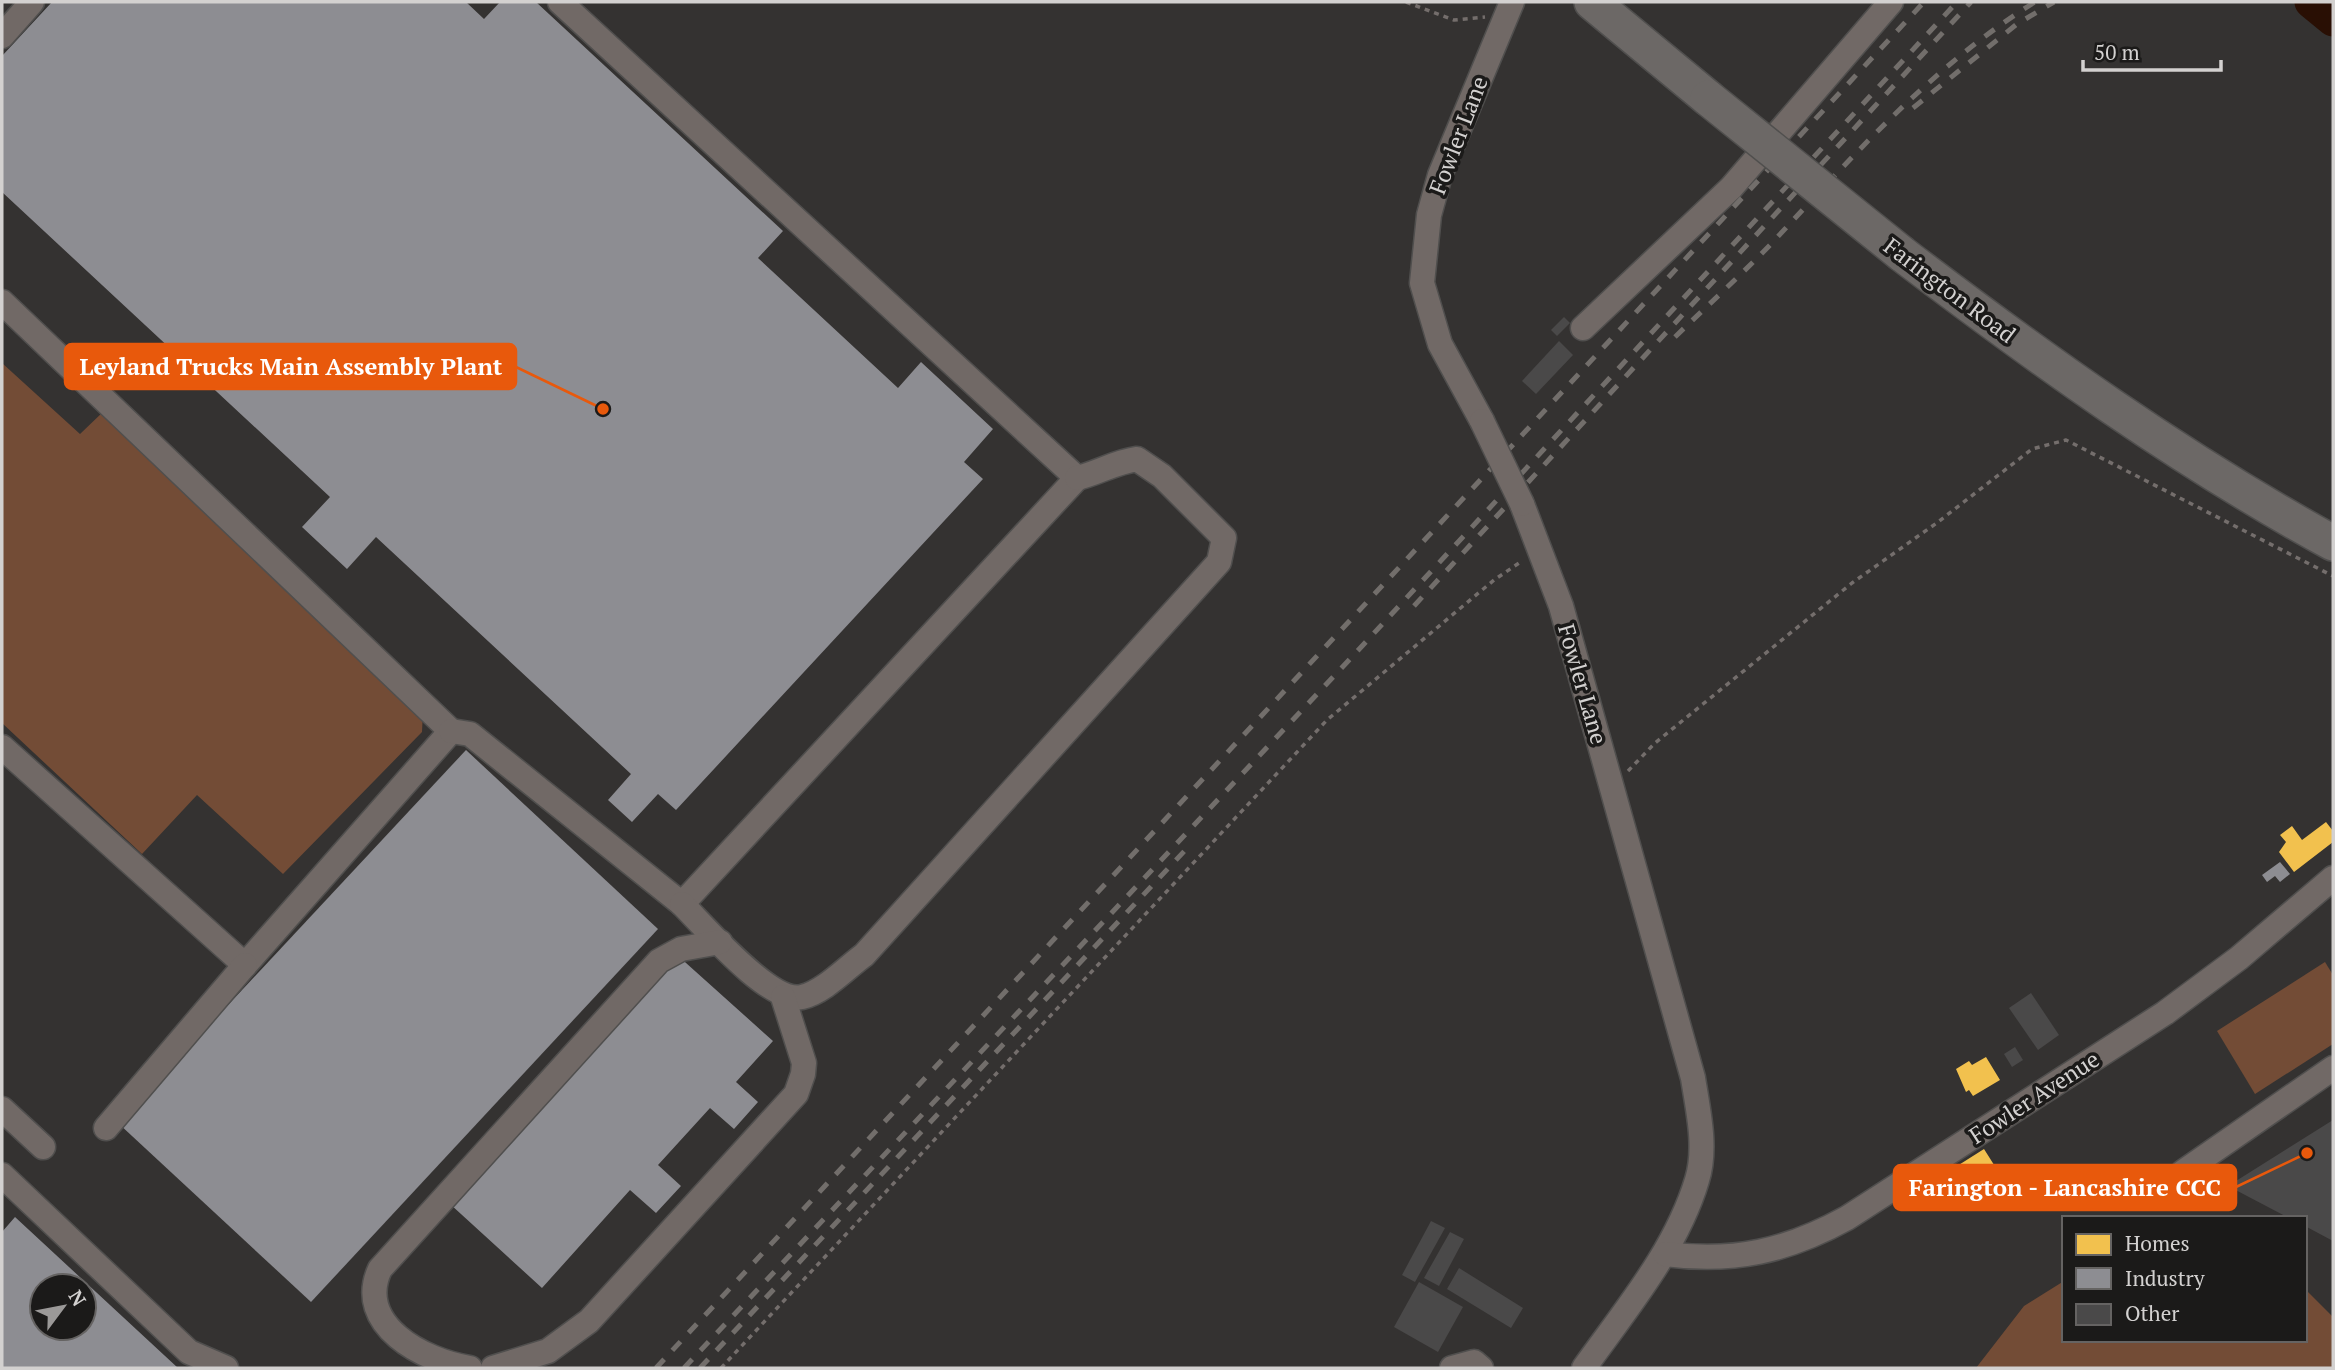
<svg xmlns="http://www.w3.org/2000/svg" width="2335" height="1370" font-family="'PT Serif',serif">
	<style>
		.green { fill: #734c36 }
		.homes { fill: #f2c14e }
		.industry { fill: #8d8d92; fill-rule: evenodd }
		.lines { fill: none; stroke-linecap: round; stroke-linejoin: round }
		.river { stroke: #290f04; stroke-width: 33 }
		.building { fill: #4a4949 }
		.minor-casing { stroke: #504f4e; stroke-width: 27 }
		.highway-casing { stroke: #504f4e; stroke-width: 38 }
		.path { stroke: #746e6c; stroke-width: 3.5; stroke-dasharray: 5 5; stroke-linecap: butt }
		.minor { stroke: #716966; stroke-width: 24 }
		.highway { stroke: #6c6866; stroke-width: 35 }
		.rail { stroke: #726e6b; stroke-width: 5; stroke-dasharray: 12 12; stroke-linecap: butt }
		.minor-bridge-casing { stroke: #504f4e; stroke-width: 27; stroke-linecap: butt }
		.highway-bridge-casing { stroke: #504f4e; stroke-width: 38; stroke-linecap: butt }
		.minor-bridge { stroke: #716966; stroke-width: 24 }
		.highway-bridge { stroke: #6c6866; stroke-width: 35 }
		.labels { text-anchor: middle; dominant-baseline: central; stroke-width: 7; stroke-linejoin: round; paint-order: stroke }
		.street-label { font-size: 23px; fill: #d3d1d0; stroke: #1b1a19 }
		.leader { fill: none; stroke: #e8590c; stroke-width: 2.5 }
		.callout-dot { fill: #e8590c; stroke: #1b1a19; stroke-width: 2.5 }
		.callout { fill: #e8590c; stroke: #e8590c; stroke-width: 2.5 }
		.callout-label { font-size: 24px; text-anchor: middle; font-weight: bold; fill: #fff }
	</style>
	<rect width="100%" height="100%" fill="#343231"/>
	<g class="green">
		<path d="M2 363 80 434 104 411 423 711 422 732 283 874 197 795 142 854 2 723Z"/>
		<path d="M2325 962 2333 975V1044L2255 1094 2217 1031Z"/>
		<path d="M2064 1281V1340H2305V1289L2333 1317V1368H1976L2024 1306Z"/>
	</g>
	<g class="homes">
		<path d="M2326 822 2333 831V842L2294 872 2279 852 2286 842 2280 835 2292 826 2302 840Z"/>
		<path d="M1986 1057 2000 1080 1973 1096 1969 1090 1966 1092 1956 1069 1969 1061 1972 1065Z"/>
		<path d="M1984 1149 1996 1168 1986 1174 1990 1182 1965 1197 1962 1193 1947 1199 1935 1180Z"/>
	</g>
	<g class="industry">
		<path d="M52 2H466L484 19 500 2H536L783 231 758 258 898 388 921 362 993 429 964 462 983 479 676 810 658 794 632 822 608 800 631 774 376 537 347 569 302 527 330 497 2 192V56Z"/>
		<path d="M466 750 658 929 311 1302 118 1123Z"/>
		<path d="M2280 862 2290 874 2280 882 2275 876 2267 882 2262 875Z"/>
		<path d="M676 954 773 1041 736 1082 758 1102 734 1129 710 1108 658 1165 681 1186 656 1213 630 1190 542 1288 450 1204Z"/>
		<path d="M2025 1164 2035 1180 2013 1194 2003 1178 2011 1173 2009 1170Z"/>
		<path d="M15 1217 178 1368H2V1232ZM42 1286H84V1328H42Z"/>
	</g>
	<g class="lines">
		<path class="river" d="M2311 2 2333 20"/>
	</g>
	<g class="building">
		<path d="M1564 317 1570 323 1557 336 1551 330Z"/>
		<path d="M1559 341 1573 355 1536 394 1522 381Z"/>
		<path d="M2031 993 2059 1035 2038 1050 2009 1008Z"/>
		<path d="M2015 1047 2023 1060 2012 1067 2004 1054Z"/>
		<path d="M2333 1120V1241L2305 1226V1218H2289L2228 1186Z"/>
		<path d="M1431 1221 1445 1228 1415 1282 1402 1275Z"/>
		<path d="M1450 1232 1464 1239 1439 1286 1424 1278Z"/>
		<path d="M1459 1268 1523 1308 1511 1328 1447 1289Z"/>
		<path d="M1419 1282 1463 1307 1438 1352 1394 1327Z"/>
	</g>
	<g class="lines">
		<g class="minor-casing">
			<g id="minor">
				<path d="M2 36 32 2"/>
				<path d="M2 302 451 731 245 965 2 747"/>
				<path d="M1583 328 1731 188 1891 2"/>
				<path d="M1482 421 1440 344 1422 283 1429 215 1440 175 1512 2"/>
				<path d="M1522 504 1561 606 1693 1078C1698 1110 1707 1148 1697 1180 1676 1250 1626 1309 1584 1368"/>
				<path d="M451 731 470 734 682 904 1077 478 560 2"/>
				<path d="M682 904C705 927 770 1004 802 997 824 992 846 968 864 955L1219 562 1224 538 1162 476 1137 459C1115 462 1098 473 1077 478"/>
				<path d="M2 1109 43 1147"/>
				<path d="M106 1128 245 965"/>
				<path d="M2183 1172 2333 1068"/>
				<path d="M2 1175 189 1352 226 1368"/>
				<path d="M1665 1254C1734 1263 1787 1251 1847 1218L2165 1013 2239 958 2333 878"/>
				<path d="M470 1368C424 1361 354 1325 380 1269L659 961 681 949 720 942"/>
				<path d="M493 1368 548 1351 589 1321 796 1094 803 1074 804 1063 783 997"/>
				<path d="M1452 1368 1474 1362 1481 1368"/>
			</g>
		</g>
		<g class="highway-casing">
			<g id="highway">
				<path d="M1592 2 1708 98"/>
				<path d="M1902 254C2040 359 2181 460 2333 543"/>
			</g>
		</g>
		<g class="path">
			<path d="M1406 2 1454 20 1485 17"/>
			<path d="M1628 771 1655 743 1852 583 1938 522 2032 449 2066 440 2333 576"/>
			<path d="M721 1368 1327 720 1494 580 1522 561"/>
		</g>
		<use href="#minor" class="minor"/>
		<use href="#highway" class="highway"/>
		<g class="rail">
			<path d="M1913 108 2017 24 2054 2"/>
			<path d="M1675 337C1707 306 1740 276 1771 244 1853 156 1932 66 2035 2"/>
			<path d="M1414 606 1971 2"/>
			<path d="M656 1368 1924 2"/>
			<path d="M684 1368 1351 658 1957 2"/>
			<path d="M700 1368 1191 844"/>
		</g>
		<g class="minor-bridge-casing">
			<path id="minor-bridge" d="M1482 421 1522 504"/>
		</g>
		<g class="highway-bridge-casing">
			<path id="highway-bridge" d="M1708 98 1902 254"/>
		</g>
		<use href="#minor-bridge" class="minor-bridge"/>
		<use href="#highway-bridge" class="highway-bridge"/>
	</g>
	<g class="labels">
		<g class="street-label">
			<text transform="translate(1458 135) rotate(-69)">Fowler Lane</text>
			<text transform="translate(1950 290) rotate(37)">Farington Road</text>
			<text transform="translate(1583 684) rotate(74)">Fowler Lane</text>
			<text transform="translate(2034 1097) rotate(-33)">Fowler Avenue</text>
		</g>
	</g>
	<path class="leader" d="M603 409L516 367M2307 1153L2236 1187"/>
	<g class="callout-dot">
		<circle cx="603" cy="409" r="7"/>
		<circle cx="2307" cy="1153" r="7"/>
	</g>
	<g class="callout">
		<rect x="65" y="344" width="451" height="45" rx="7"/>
		<rect x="1894" y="1165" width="342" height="45" rx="7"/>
	</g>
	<g class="callout-label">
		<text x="291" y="375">Leyland Trucks Main Assembly Plant</text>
		<text x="2065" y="1196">Farington - Lancashire CCC</text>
	</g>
	<rect width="2335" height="1370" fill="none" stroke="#d3d1d0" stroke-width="7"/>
	<rect x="2062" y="1216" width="245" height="126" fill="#1b1a19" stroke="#656362" stroke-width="2"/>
	<rect x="2076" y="1234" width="35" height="21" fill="#f2c14e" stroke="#656362" stroke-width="2"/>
	<text x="2125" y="1251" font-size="21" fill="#d3d1d0">Homes</text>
	<rect x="2076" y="1268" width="35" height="21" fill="#8d8d92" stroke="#656362" stroke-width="2"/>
	<text x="2125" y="1286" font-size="21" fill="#d3d1d0">Industry</text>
	<rect x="2076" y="1304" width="35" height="21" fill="#4a4949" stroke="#656362" stroke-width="2"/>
	<text x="2125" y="1321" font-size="21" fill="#d3d1d0">Other</text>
	<g transform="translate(63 1307) rotate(58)"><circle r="33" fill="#1b1a19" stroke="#656362" stroke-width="2"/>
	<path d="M0-5L12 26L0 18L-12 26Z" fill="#9b9998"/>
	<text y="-10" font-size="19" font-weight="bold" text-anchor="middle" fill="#d3d1d0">N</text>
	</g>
	<path d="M2083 60v10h138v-10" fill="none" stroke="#d3d1d0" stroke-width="3.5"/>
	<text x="2094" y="60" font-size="21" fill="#d3d1d0" stroke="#1b1a19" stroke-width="5" paint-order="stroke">50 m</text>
</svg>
